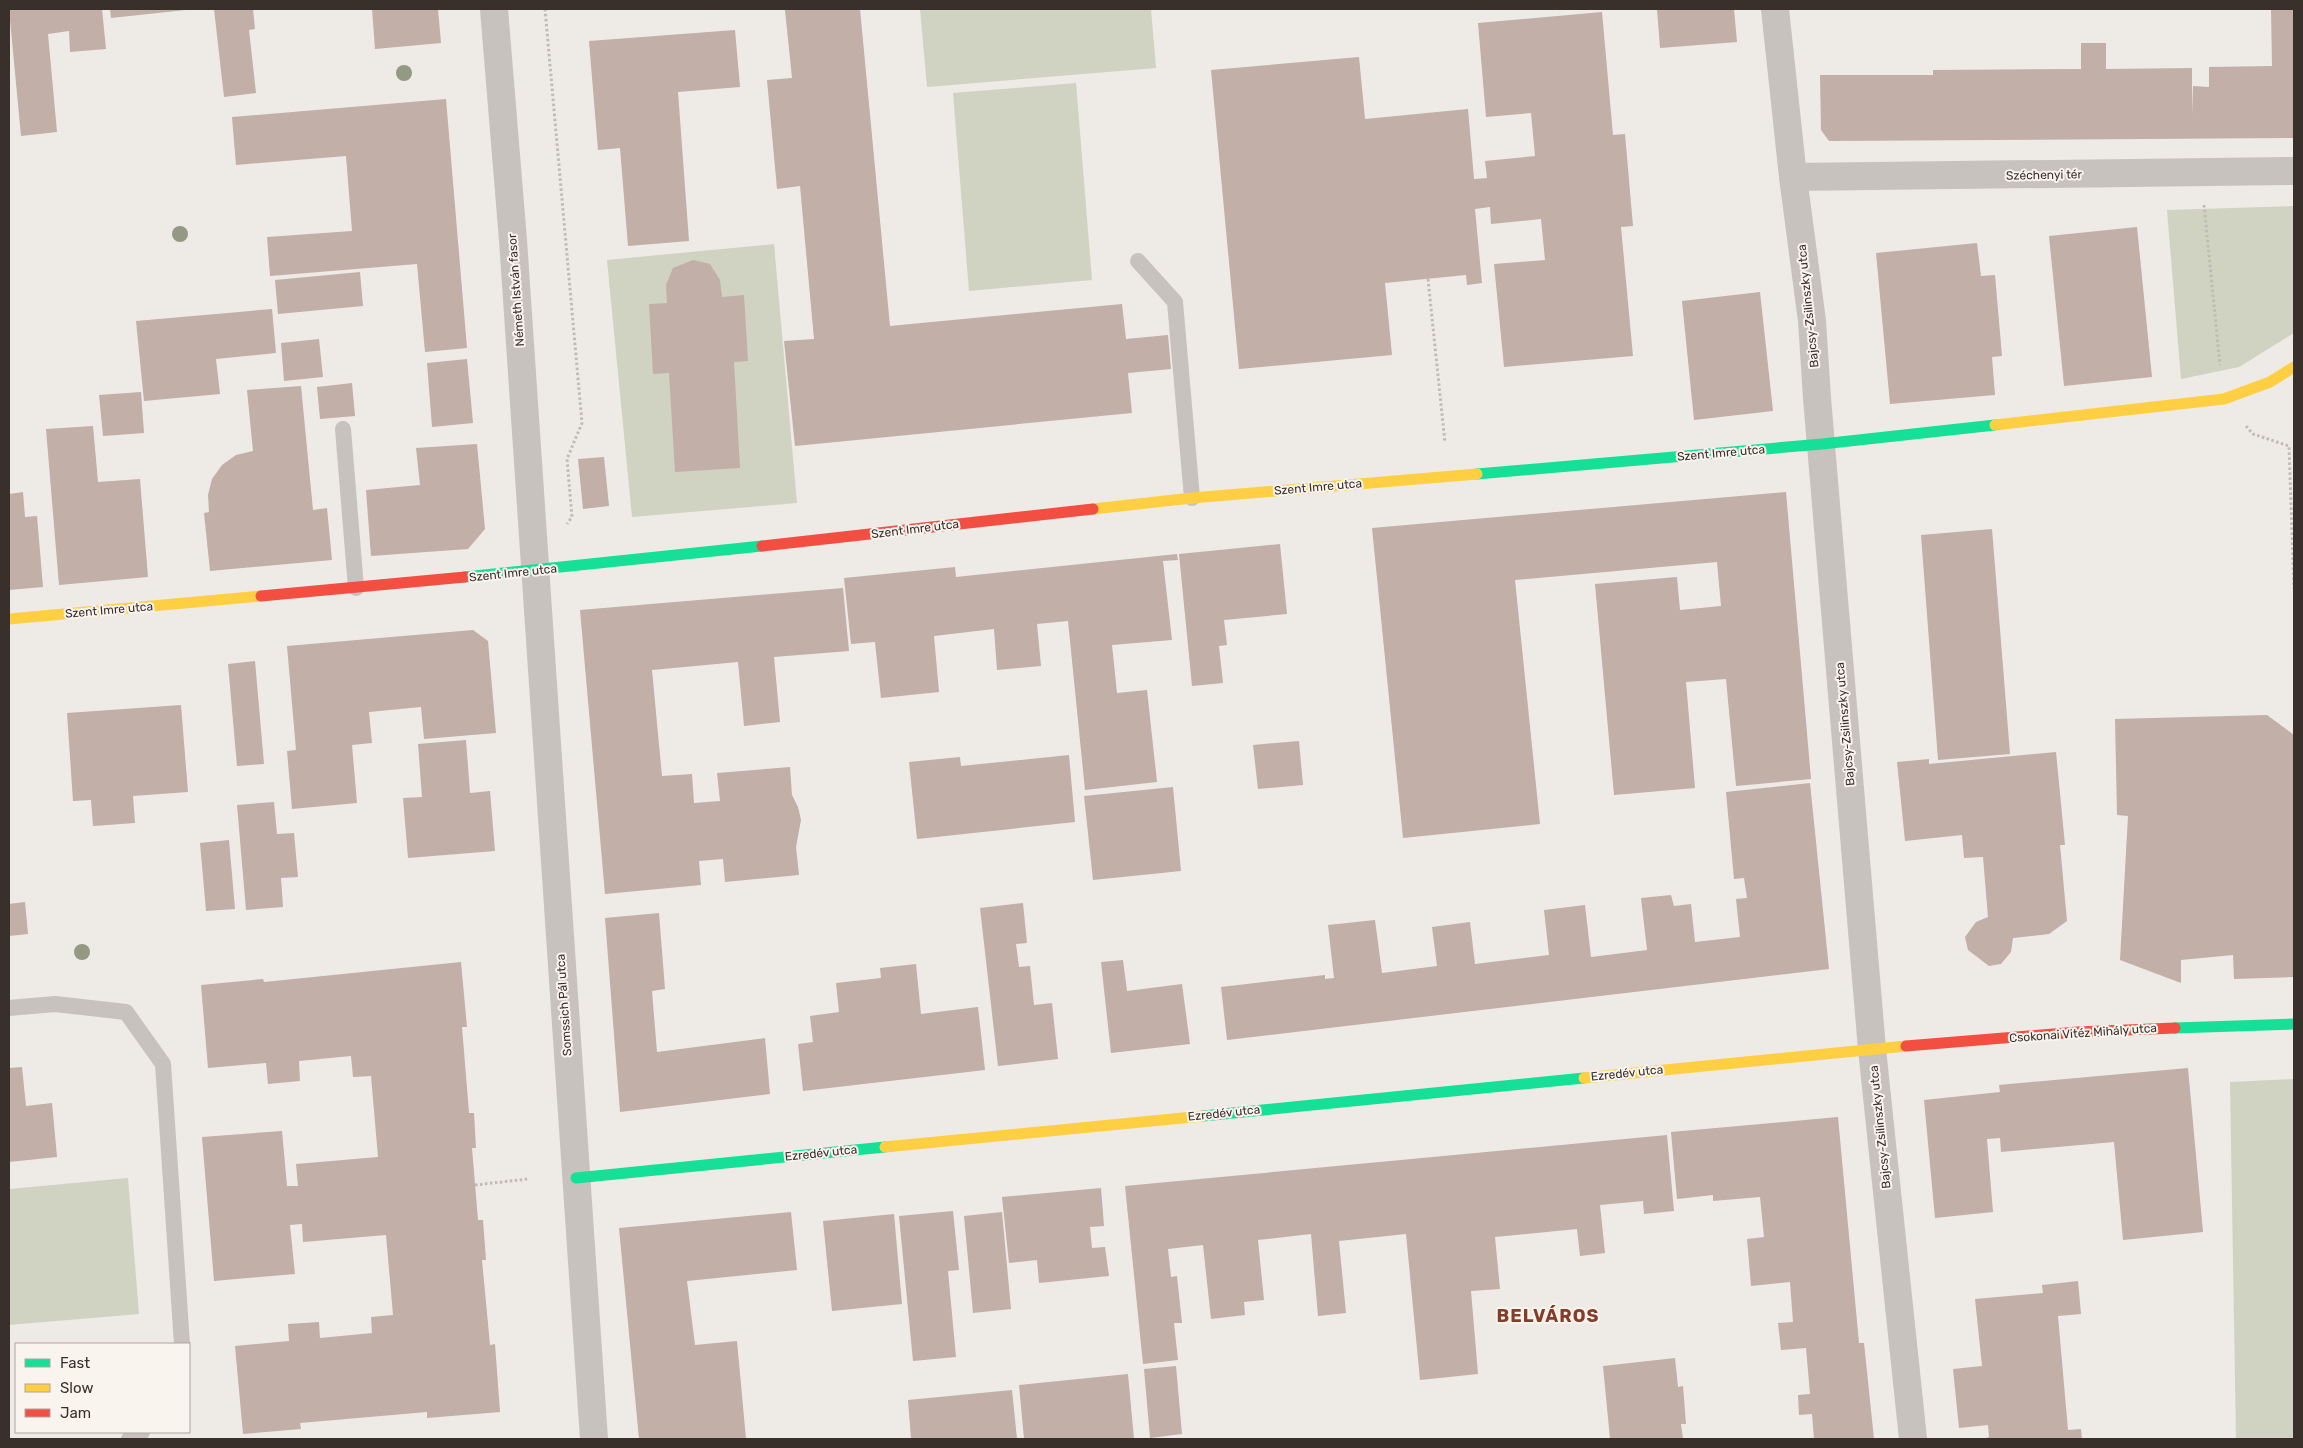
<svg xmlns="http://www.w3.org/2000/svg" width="2303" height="1448" font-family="Rubik,sans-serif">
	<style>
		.green { fill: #d0d3c1 }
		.building { fill: #c1afa8 }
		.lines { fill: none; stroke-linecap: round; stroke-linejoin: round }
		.path { stroke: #c1bbb6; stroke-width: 3; stroke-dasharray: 2.5 2.5; stroke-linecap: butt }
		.lane { stroke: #c8c2be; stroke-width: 16 }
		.street { stroke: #c8c2be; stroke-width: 28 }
		.fast { stroke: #16e098; stroke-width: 11 }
		.slow { stroke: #ffcf43; stroke-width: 11 }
		.jam { stroke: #f24e42; stroke-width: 11 }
		.tree { fill: #939982 }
		.labels { text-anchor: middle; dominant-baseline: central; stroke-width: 4; stroke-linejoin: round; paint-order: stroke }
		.street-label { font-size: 12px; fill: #39302c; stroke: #faf4ee }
		.district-label { font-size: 18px; font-weight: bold; letter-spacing: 1px; fill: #843d29; stroke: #faf4ee }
	</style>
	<rect width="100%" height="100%" fill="#eeeae6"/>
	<g class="green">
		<path d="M920 9H1151L1156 68 927 87Z"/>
		<path d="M1076 83 1092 280 969 291 953 93Z"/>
		<path d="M2294 206V333L2239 367 2181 379 2167 210Z"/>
		<path d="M774 244 797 503 632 517 607 260Z"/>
		<path d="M2294 1079V1439H2236L2230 1082Z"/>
		<path d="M128 1178 139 1314 9 1325V1189Z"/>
	</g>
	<g class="building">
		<path d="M9 9H102L106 49 70 52 69 31 48 34 57 132 21 136Z"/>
		<path d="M110 9H186V10L111 18Z"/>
		<path d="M214 9H253L255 29 249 30 256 93 224 97Z"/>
		<path d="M372 9H438L441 43 375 49Z"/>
		<path d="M800 9H860L890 326 1122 304 1126 339 1168 335 1171 369 1128 373 1132 413 795 446 784 341 814 339 800 186 777 189 767 80 792 78 785 10Z"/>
		<path d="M1657 9H1734L1737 42 1660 48Z"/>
		<path d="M2271 9H2294V138L1829 141 1821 130 1820 75H1933V70L2081 69V43H2106V69L2192 68V115L2193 86 2209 87V67L2272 66Z"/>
		<path d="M1602 12 1613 135 1625 134 1633 226 1621 227 1633 356 1504 367 1494 264 1545 260 1541 219 1491 224 1490 207 1475 209 1482 283 1467 285 1466 275 1385 283 1392 355 1239 369 1211 70 1359 57 1365 119 1468 109 1474 179 1487 178 1485 161 1535 156 1531 113 1486 117 1478 23Z"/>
		<path d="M735 30 740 87 678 92 689 241 628 246 620 148 598 150 589 41Z"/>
		<path d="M446 99 467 348 425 352 417 264 270 276 267 237 352 231 346 156 236 165 232 117Z"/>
		<path d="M2137 227 2152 377 2064 386 2049 236Z"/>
		<path d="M1977 243 1981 276 1995 275 2002 356 1992 357 1995 395 1890 404 1876 253Z"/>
		<path d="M693 260 710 264 720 280 722 297 744 295 748 361 734 362 740 468 675 472 669 373 653 374 649 304 667 303 666 285 673 268Z"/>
		<path d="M360 272 363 306 278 314 275 280Z"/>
		<path d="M1760 292 1773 411 1694 420 1682 301Z"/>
		<path d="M272 309 276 353 216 359 220 394 144 401 136 321Z"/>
		<path d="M319 339 323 377 284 381 281 343Z"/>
		<path d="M467 359 473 423 432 427 427 363Z"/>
		<path d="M352 383 355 416 320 419 317 387Z"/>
		<path d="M301 386 313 510 327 508 332 560 210 571 204 513 209 512 208 495 212 479 222 465 236 455 253 451 247 390Z"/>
		<path d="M141 392 144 433 103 436 99 395Z"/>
		<path d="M93 426 98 482 140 479 148 577 59 585 46 429Z"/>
		<path d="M477 444 485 529 468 549 371 556 366 490 420 485 416 448Z"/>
		<path d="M604 457 609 506 583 509 578 459Z"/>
		<path d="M23 492 25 517 37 516 43 587 9 590V494Z"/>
		<path d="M1786 492 1811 779 1736 786 1726 679 1686 682 1695 788 1614 795 1595 584 1677 577 1680 610 1721 606 1717 562 1515 580 1540 824 1403 838 1372 528Z"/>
		<path d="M1992 529 2010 754 1938 760 1921 535Z"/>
		<path d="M1280 544 1287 614 1224 620 1227 645 1219 646 1223 683 1192 686 1179 554Z"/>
		<path d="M1177 554 1178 560 1163 561 1172 640 1112 645 1117 693 1147 690 1157 782 1085 790 1068 621 1037 624 1041 666 997 670 994 629 934 636 939 692 881 698 875 642 851 644 844 578 955 567 956 577Z"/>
		<path d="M843 588 849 651 774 657 780 722 744 726 738 662 652 670 662 776 692 774 694 803 720 801 717 773 790 767 792 795 798 807 801 820 796 847 799 875 725 882 723 859 699 861 701 885 605 894 580 610Z"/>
		<path d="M473 630 488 641 496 733 424 739 421 707 369 712 372 743 352 745 357 803 292 809 287 751 296 750 287 646Z"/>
		<path d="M255 661 264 764 237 766 228 664Z"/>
		<path d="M181 705 188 792 133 796 135 823 93 826 91 800 73 801 67 713Z"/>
		<path d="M2267 715 2294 735V977L2234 979 2233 955 2181 960V983L2120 960 2128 816 2117 815 2115 719Z"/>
		<path d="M466 740 470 793 490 791 495 851 408 858 403 798 422 797 418 744Z"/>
		<path d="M1299 741 1303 785 1258 789 1253 745Z"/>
		<path d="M2056 752 2065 845H2060L2067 921 2049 934 2013 938 2011 952 2001 964 1989 966 1968 950 1965 937 1976 922 1988 917 1983 857 1964 858 1962 835 1905 841 1897 762 1929 759V764Z"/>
		<path d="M1069 755 1075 822 917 839 909 762 960 757 961 766Z"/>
		<path d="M1810 783 1829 969 1227 1040 1221 987 1325 975V979L1334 978 1328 925 1375 920 1382 973 1437 966 1432 927 1470 922 1475 964 1549 955 1544 910 1585 905 1591 957 1647 950 1641 898 1671 895 1674 906 1691 904 1695 942 1740 937 1736 899 1747 898 1744 878 1734 879 1726 792Z"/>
		<path d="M1173 787 1181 871 1093 880 1084 796Z"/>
		<path d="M274 802 277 834 294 833 298 877 281 878 283 907 246 910 237 805Z"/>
		<path d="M229 840 235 909 206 911 200 843Z"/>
		<path d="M25 902 28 934 9 936V904Z"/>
		<path d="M1023 903 1027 943 1016 944 1019 967 1030 966 1034 1005 1052 1003 1058 1059 998 1066 980 908Z"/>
		<path d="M659 913 665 989 652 991 657 1052 765 1038 770 1094 620 1112 605 918Z"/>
		<path d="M1123 960 1127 991 1182 984 1190 1044 1111 1053 1101 962Z"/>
		<path d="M461 962 467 1027H462L469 1113H474L476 1148H472L478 1220H483L486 1260H482L490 1345 495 1344 500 1412 427 1418V1412L300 1423 301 1429 243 1434 235 1346 289 1341 288 1324 319 1322 320 1338 372 1333 371 1317 393 1315 386 1235 303 1242 302 1224 290 1225 295 1274 214 1281 202 1137 282 1131 287 1186H298L296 1164 378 1157 371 1076 353 1077 351 1056 299 1061 300 1081 268 1084 266 1063 208 1068 201 985 263 979 264 982Z"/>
		<path d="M916 964 921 1014 978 1007 985 1070 803 1091 798 1044 813 1042 810 1016 839 1012 836 983 881 978 880 968Z"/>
		<path d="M22 1067 26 1106 52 1103 57 1157 9 1162V1068Z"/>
		<path d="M2188 1068 2203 1232 2123 1240 2114 1142 2001 1152 2000 1138 1987 1139 1993 1212 1935 1218 1924 1100 2000 1092 1999 1085Z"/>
		<path d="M1838 1117 1859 1343H1864L1874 1439H1814L1812 1414 1799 1415 1798 1395 1810 1394 1806 1348 1781 1350 1778 1323 1793 1322 1790 1282 1751 1286 1747 1239 1764 1237 1760 1197 1713 1201V1195L1677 1199 1671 1132Z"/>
		<path d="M1667 1135 1674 1211 1644 1214 1643 1201 1600 1205 1605 1253 1580 1256 1577 1229 1495 1237 1500 1289 1471 1291 1478 1374 1420 1380 1406 1234 1339 1241 1346 1313 1318 1316 1311 1234 1258 1240 1264 1300 1244 1302 1245 1315 1211 1319 1203 1245 1168 1249 1171 1277 1177 1276 1182 1323H1174L1178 1360 1143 1364 1125 1186Z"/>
		<path d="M1101 1188 1104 1226 1090 1227 1092 1248 1105 1247 1109 1276 1039 1283 1037 1260 1009 1263 1002 1197Z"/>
		<path d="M953 1211 959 1270 948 1271 956 1357 913 1361 899 1216Z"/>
		<path d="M791 1212 797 1270 687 1281 695 1345 737 1341 746 1439H639L619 1228Z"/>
		<path d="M1002 1212 1011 1309 973 1313 964 1216Z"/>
		<path d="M894 1214 902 1304 832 1311 823 1221Z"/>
		<path d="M2078 1281 2081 1314 2058 1316 2068 1430 2081 1429 2082 1439H1983L1989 1437 1988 1425 1959 1428 1953 1369 1982 1366 1975 1299 2043 1293 2042 1285Z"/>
		<path d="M1675 1358 1678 1387 1683 1386 1686 1424H1681L1683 1439H1610L1603 1366Z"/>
		<path d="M1176 1366 1182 1434 1150 1438 1144 1369Z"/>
		<path d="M1128 1374 1134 1439H1024L1019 1385Z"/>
		<path d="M1012 1390 1017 1439H911L908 1400Z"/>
	</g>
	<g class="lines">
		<g class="path">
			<path d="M545 9 582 423 567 459 572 517 567 524"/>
			<path d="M2204 205 2220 365"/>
			<path d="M1428 279 1445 443"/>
			<path d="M2246 426 2253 434 2289 446 2294 589"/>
			<path d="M475 1185 528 1179"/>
		</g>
		<g class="lane">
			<path d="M1138 261 1175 302 1192 498"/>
			<path d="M343 429 356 588"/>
			<path d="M9 1008 55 1004 126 1012 163 1064 182 1344"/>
			<path d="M129 1439 142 1432"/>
		</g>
		<g class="street">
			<path d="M494 9 513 240 594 1439"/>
			<path d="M1775 9 1793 177 1812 321 1817 398 1872 1049 1913 1439"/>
			<path d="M1793 177 2294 171"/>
		</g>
		<g class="fast">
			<path d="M1477 474 1822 444 1995 425"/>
			<path d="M465 577 762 546"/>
			<path d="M2175 1028 2294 1024"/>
			<path d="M1203 1116 1584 1078"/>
			<path d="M576 1178 885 1147"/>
		</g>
		<g class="slow">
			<path d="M1995 425 2224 399 2270 382 2294 367"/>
			<path d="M1093 509 1192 498 1477 474"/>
			<path d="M9 619 261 596"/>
			<path d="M1584 1078 1906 1046"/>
			<path d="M885 1147 1203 1116"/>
		</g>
		<g class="jam">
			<path d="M762 546 1093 509"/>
			<path d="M261 596 465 577"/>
			<path d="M1906 1046 2078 1032 2175 1028"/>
		</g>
	</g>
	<g class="tree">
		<circle cx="404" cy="73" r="8"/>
		<circle cx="180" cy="234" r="8"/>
		<circle cx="82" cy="952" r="8"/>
	</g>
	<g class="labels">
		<g class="street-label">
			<text transform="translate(2044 175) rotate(-1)">Széchenyi tér</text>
			<text transform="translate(516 290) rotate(-94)">Németh István fasor</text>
			<text transform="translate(1808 306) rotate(-96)">Bajcsy-Zsilinszky utca</text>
			<text transform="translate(1721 453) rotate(-5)">Szent Imre utca</text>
			<text transform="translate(1318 487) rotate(-5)">Szent Imre utca</text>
			<text transform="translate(915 529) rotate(-7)">Szent Imre utca</text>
			<text transform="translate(513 573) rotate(-6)">Szent Imre utca</text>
			<text transform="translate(109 610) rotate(-5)">Szent Imre utca</text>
			<text transform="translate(1845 724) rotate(-95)">Bajcsy-Zsilinszky utca</text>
			<text transform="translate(564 1005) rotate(-94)">Somssich Pál utca</text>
			<text transform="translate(2083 1033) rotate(-4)">Csokonai Vitéz Mihály utca</text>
			<text transform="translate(1627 1073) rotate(-6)">Ezredév utca</text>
			<text transform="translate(1224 1113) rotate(-6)">Ezredév utca</text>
			<text transform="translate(1880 1127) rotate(-96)">Bajcsy-Zsilinszky utca</text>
			<text transform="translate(821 1153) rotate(-6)">Ezredév utca</text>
		</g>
		<g class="district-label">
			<text x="1548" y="1316">BELVÁROS</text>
		</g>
	</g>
	<rect width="2303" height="1448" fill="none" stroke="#39302c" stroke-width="20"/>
	<rect x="15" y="1343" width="175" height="90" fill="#faf4ee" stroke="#ada6a0"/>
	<rect x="25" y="1359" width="25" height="8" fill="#16e098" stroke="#ada6a0"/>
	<text x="60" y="1368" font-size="15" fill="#39302c">Fast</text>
	<rect x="25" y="1384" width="25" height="8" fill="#ffcf43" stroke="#ada6a0"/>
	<text x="60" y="1393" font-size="15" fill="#39302c">Slow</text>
	<rect x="25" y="1409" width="25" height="8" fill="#f24e42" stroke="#ada6a0"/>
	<text x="60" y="1418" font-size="15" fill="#39302c">Jam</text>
</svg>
